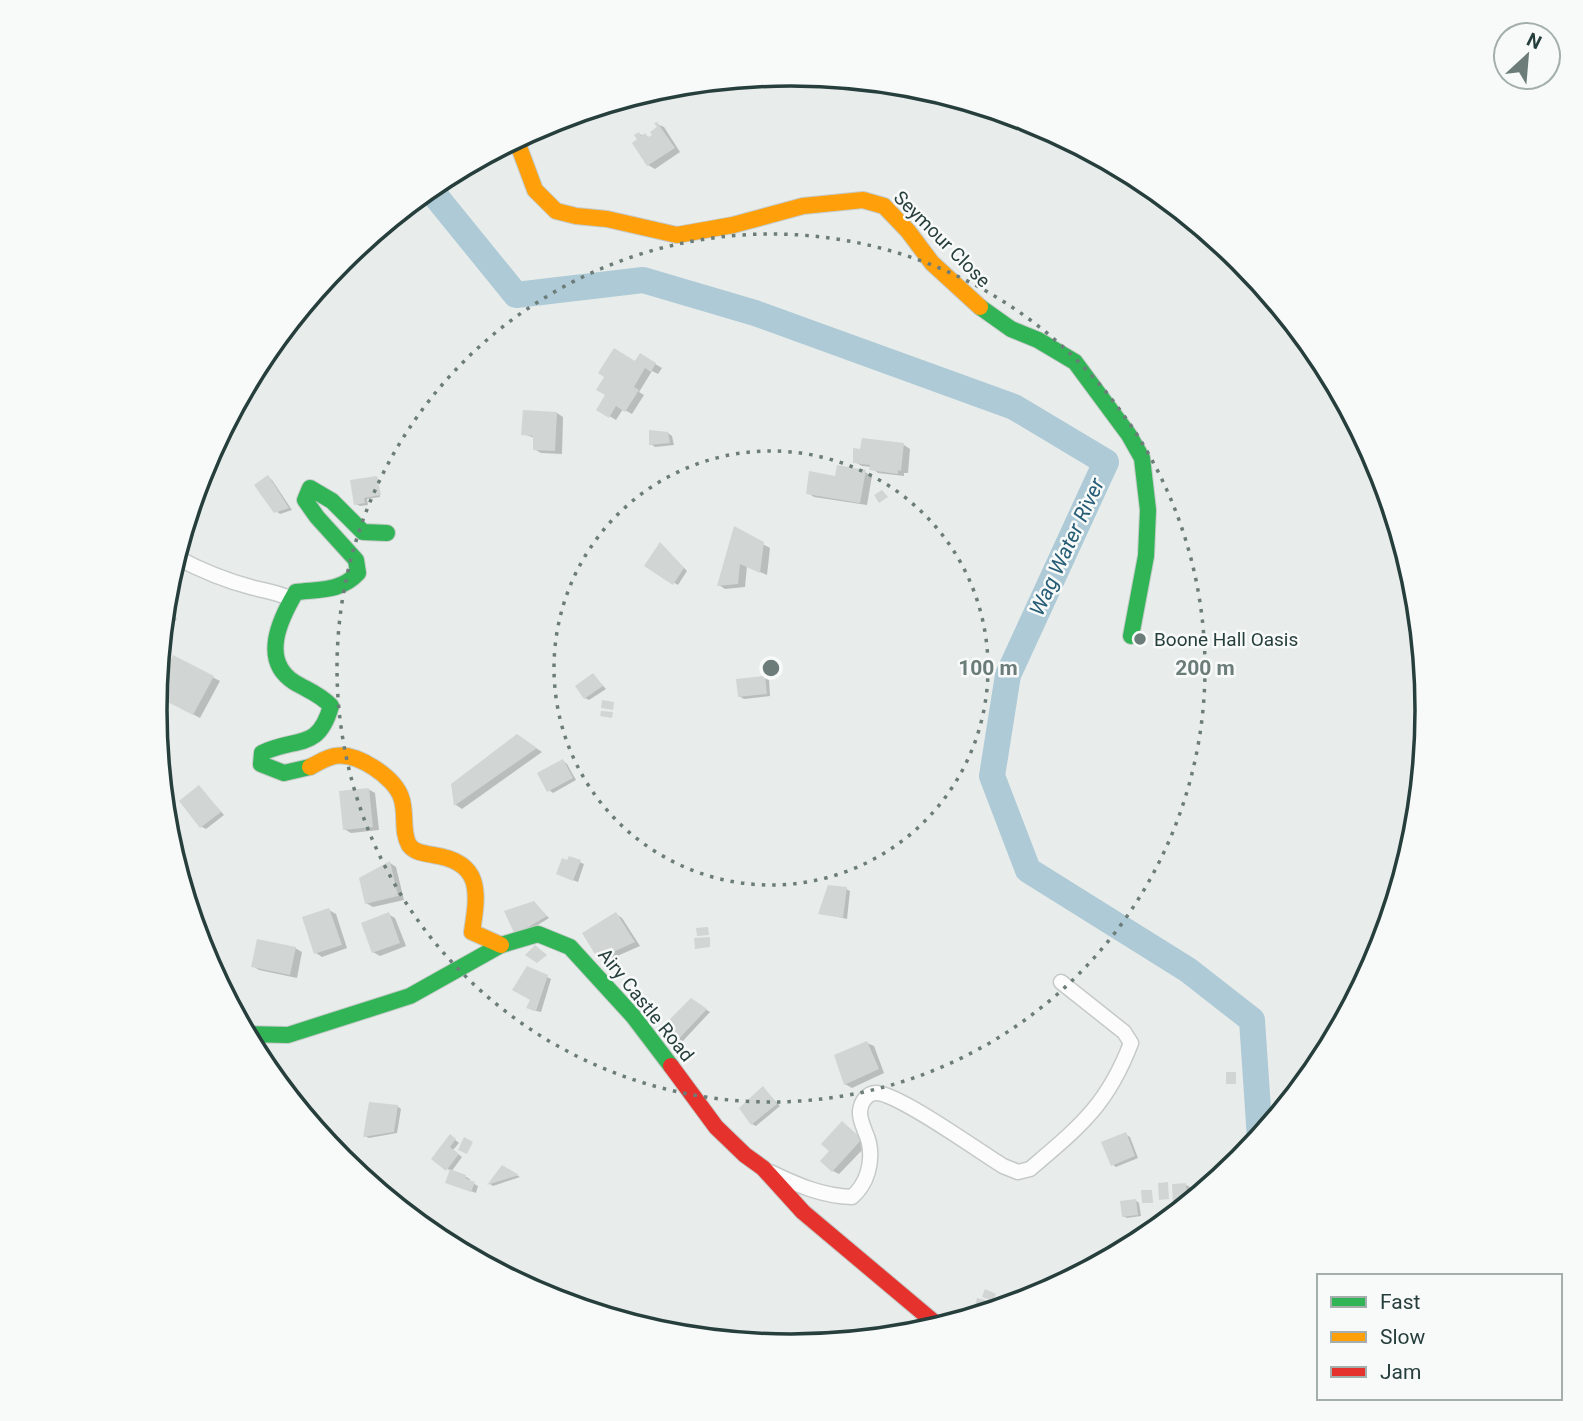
<svg xmlns="http://www.w3.org/2000/svg" width="1583" height="1421" font-family="Roboto,sans-serif">
	<style>
		.shadow { fill: #0003 }
		.lines { fill: none; stroke-linecap: round; stroke-linejoin: round }
		.river { stroke: #aecad6; stroke-width: 26 }
		.building { fill: #d1d5d4 }
		.street-casing { stroke: #c5cac8; stroke-width: 17 }
		.fast-casing { stroke: #c5cbc9; stroke-width: 18 }
		.slow-casing { stroke: #c5cbc9; stroke-width: 18 }
		.jam-casing { stroke: #c5cbc9; stroke-width: 18 }
		.street { stroke: #fcfcfc; stroke-width: 14 }
		.fast { stroke: #30b455; stroke-width: 16 }
		.slow { stroke: #ff9f0a; stroke-width: 16 }
		.jam { stroke: #e5322d; stroke-width: 16 }
		.ring { fill: none; stroke: #6b7c79; stroke-width: 3.5; stroke-dasharray: 3.5 7 }
		.poi-dot { fill: #6b7c79; stroke: #f7faf9; stroke-width: 2.5 }
		.labels { text-anchor: middle; dominant-baseline: central; stroke-width: 5; stroke-linejoin: round; paint-order: stroke }
		.street-label { font-size: 19px; fill: #273f3c; stroke: #f7faf9 }
		.poi-label { font-size: 19px; fill: #273f3c; stroke: #f7faf9; text-anchor: start }
		.water-label { font-size: 21px; font-style: italic; fill: #265c75; stroke: #f7faf9 }
		.rim { fill: none; stroke: #273f3c; stroke-width: 3.5 }
		.centre { fill: #6b7c79; stroke: #f7faf9; stroke-width: 3.5 }
		.ring-label { font-size: 21px; text-anchor: middle; font-weight: bold; fill: #6b7c79; stroke: #f7faf9; stroke-width: 5; stroke-linejoin: round; paint-order: stroke }
	</style>
	<rect width="100%" height="100%" fill="#e8edeb"/>
	<g class="shadow">
		<path d="M657 124 664 127 680 152 655 169 648 165 639 134 651 138 659 128Z"/>
		<path d="M640 355 662 368 658 374 652 371 639 392 644 395 632 414 623 409 616 420 598 409Z"/>
		<path d="M557 413 563 417 562 454 541 453 534 449 535 438 523 434Z"/>
		<path d="M668 433 672 436 674 445 655 447 651 444Z"/>
		<path d="M904 445 910 449 908 473H904V476L878 473 871 467 862 466 855 462Z"/>
		<path d="M865 472 872 476 867 505 814 497 808 493 837 478Z"/>
		<path d="M268 477 272 480 292 510 280 514 276 511Z"/>
		<path d="M377 477 380 497 367 499 368 505 360 506 356 504 352 482Z"/>
		<path d="M735 529 770 548 767 575 747 566 745 587 725 589 719 585Z"/>
		<path d="M661 544 687 571 678 585 646 565Z"/>
		<path d="M164 609 177 619 164 633 162 632Z"/>
		<path d="M173 657 220 681 200 718 156 694Z"/>
		<path d="M593 675 606 689 589 700 585 698Z"/>
		<path d="M764 678 769 680 770 696 744 699 739 696Z"/>
		<path d="M524 740 542 752 462 809 456 805 453 785Z"/>
		<path d="M563 761 567 764 576 780 553 793 549 790Z"/>
		<path d="M199 787 224 815 206 829 202 827Z"/>
		<path d="M368 789 375 793 379 830 351 833 344 829Z"/>
		<path d="M570 858 584 864 578 882 562 876Z"/>
		<path d="M390 863 396 867 404 900 373 907 366 903Z"/>
		<path d="M846 889 850 891 847 919 820 913Z"/>
		<path d="M534 903 549 918 520 936Z"/>
		<path d="M329 910 336 914 347 948 322 957 316 953Z"/>
		<path d="M388 914 395 918 406 946 380 956 373 952Z"/>
		<path d="M616 914 622 918 640 946 606 961 599 957Z"/>
		<path d="M295 948 302 952 297 978 259 970 253 966Z"/>
		<path d="M547 977 551 979 541 1012 532 1010 528 1008Z"/>
		<path d="M691 1000 710 1012 681 1043 663 1029Z"/>
		<path d="M867 1043 874 1046 884 1073 852 1088 845 1084Z"/>
		<path d="M763 1088 780 1106 756 1126 752 1124Z"/>
		<path d="M397 1106 401 1109 397 1133 369 1138 365 1136Z"/>
		<path d="M842 1123 868 1144 839 1174 833 1171 831 1151Z"/>
		<path d="M1125 1134 1130 1137 1138 1158 1116 1167 1112 1164Z"/>
		<path d="M454 1139 459 1143 453 1150 462 1157 451 1172 466 1177 470 1179 469 1181 478 1186 476 1193 451 1184V1171L433 1159Z"/>
		<path d="M502 1168 520 1177 493 1186 490 1184Z"/>
		<path d="M1186 1185 1190 1187 1191 1203 1179 1205 1175 1203Z"/>
		<path d="M1135 1200 1139 1203 1141 1216 1127 1218 1123 1216Z"/>
	</g>
	<g class="lines">
		<path class="river" d="M432 186 438 199 516 295 643 280 755 313 1014 407 1106 462 1008 675 992 776 1028 870 1188 970 1252 1020 1260 1139"/>
	</g>
	<g class="building">
		<path d="M657 122 675 148 647 166 632 143 637 139 634 135 639 132 641 136 645 133 648 137 652 135 650 132 657 127 654 123Z"/>
		<path d="M614 348 635 361 640 353 656 363 651 372 645 368 634 387 639 390 625 412 616 406 609 418 596 410 605 395 596 390 604 377 598 373Z"/>
		<path d="M523 410 557 412 555 451 533 450V436L521 435Z"/>
		<path d="M649 430 668 432 670 443 649 445Z"/>
		<path d="M862 438 904 443 901 471 898 470V474L869 470 870 465 853 463V448L860 449Z"/>
		<path d="M837 465 866 470 860 503 806 494 809 471 835 476Z"/>
		<path d="M268 475 289 508 274 513 254 485Z"/>
		<path d="M377 476 381 495 364 498 365 503 354 505 350 480Z"/>
		<path d="M882 490 888 497 879 503 874 495Z"/>
		<path d="M734 526 764 542 760 573 740 564 738 584 717 586Z"/>
		<path d="M660 542 684 568 673 585 644 566Z"/>
		<path d="M165 608 174 616 163 628Z"/>
		<path d="M173 655 214 676 193 715 156 696 157 685Z"/>
		<path d="M593 673 603 686 584 699 575 686Z"/>
		<path d="M765 676 767 694 738 697 736 679Z"/>
		<path d="M602 700 614 702 613 710 601 708Z"/>
		<path d="M601 711 613 712 612 718 600 716Z"/>
		<path d="M517 734 537 748 454 806 451 784Z"/>
		<path d="M563 759 573 778 547 792 537 773Z"/>
		<path d="M199 785 221 812 200 828 179 801Z"/>
		<path d="M369 788 373 827 343 830 339 791Z"/>
		<path d="M569 856 581 860 573 881 556 874 562 858 567 860Z"/>
		<path d="M390 861 398 896 365 904 359 878Z"/>
		<path d="M828 885 847 887 843 918 818 914Z"/>
		<path d="M534 901 547 916 515 935 504 911Z"/>
		<path d="M329 908 342 945 314 954 302 917Z"/>
		<path d="M389 912 400 943 372 953 361 923Z"/>
		<path d="M616 912 635 942 598 959 582 933Z"/>
		<path d="M708 927 709 935 697 936 696 928Z"/>
		<path d="M710 937V947L695 949 694 938Z"/>
		<path d="M257 939 296 947 290 975 251 967Z"/>
		<path d="M535 945 547 955 537 963 525 955Z"/>
		<path d="M527 966 548 975 536 1011 526 1008 530 1000 512 990Z"/>
		<path d="M691 998 707 1009 676 1042 660 1029Z"/>
		<path d="M867 1041 879 1069 844 1085 834 1055Z"/>
		<rect x="1226" y="1072" width="10" height="12"/>
		<path d="M763 1086 777 1104 751 1125 739 1108Z"/>
		<path d="M369 1102 398 1105 394 1132 363 1137Z"/>
		<path d="M842 1121 862 1139 832 1172 820 1161 829 1151 821 1144Z"/>
		<path d="M1126 1132 1135 1156 1111 1166 1101 1142Z"/>
		<path d="M450 1134 456 1139 450 1147 459 1154 446 1171 431 1159Z"/>
		<path d="M464 1137 473 1142 467 1154 458 1150Z"/>
		<path d="M502 1165 519 1175 487 1185Z"/>
		<path d="M450 1169 466 1175 465 1178 475 1182 471 1192 445 1183Z"/>
		<path d="M1168 1182 1169 1199 1159 1200 1158 1183Z"/>
		<path d="M1186 1183 1188 1203 1173 1204 1172 1184Z"/>
		<path d="M1141 1190H1152L1153 1203H1142Z"/>
		<path d="M1136 1199 1138 1215 1122 1217 1120 1201Z"/>
		<path d="M985 1289 996 1294 993 1301 982 1297Z"/>
		<path d="M977 1298 993 1302 991 1310 975 1306Z"/>
		<path d="M973 1309 991 1312 972 1318Z"/>
	</g>
	<g class="lines">
		<g class="street-casing">
			<g id="street">
				<path d="M176 557C200 570 227 581 254 588 268 591 279 593 292 599"/>
				<path d="M770 1172C797 1185 822 1196 852 1197 867 1184 873 1163 869 1143 867 1133 859 1122 860 1111 861 1102 867 1093 876 1093 898 1093 980 1152 1003 1166L1018 1172 1030 1169C1079 1127 1107 1106 1131 1043L1124 1032 1061 982"/>
			</g>
		</g>
		<g class="fast-casing">
			<g id="fast">
				<path d="M980 307 1011 329 1038 340 1075 362 1129 435 1142 458 1148 510 1146 556 1131 636"/>
				<path d="M310 767 284 773 261 764 262 753C297 736 318 752 331 706 320 694 307 690 294 682 260 660 280 619 296 592 320 589 340 592 358 573L356 560 317 517 305 500 310 488 332 501 363 532 387 533"/>
				<path d="M245 1034 288 1035 410 996 501 945 538 934 570 947 633 1016 671 1066"/>
			</g>
		</g>
		<g class="slow-casing">
			<g id="slow">
				<path d="M516 139 535 190 556 211 576 216 607 219 677 235 733 225 803 206 863 200 884 206 908 231 932 263 980 307"/>
				<path d="M310 767C318 763 327 757 335 756 357 752 394 777 401 797 407 812 401 831 409 845 415 853 424 853 433 855 483 862 478 893 472 932L501 945"/>
			</g>
		</g>
		<g class="jam-casing">
			<path id="jam" d="M671 1066 716 1127 745 1155 763 1168 803 1212 941 1328"/>
		</g>
		<use href="#street" class="street"/>
		<use href="#fast" class="fast"/>
		<use href="#slow" class="slow"/>
		<use href="#jam" class="jam"/>
	</g>
	<g class="ring">
		<circle cx="771" cy="668" r="217"/>
		<circle cx="771" cy="668" r="434"/>
	</g>
	<circle class="poi-dot" cx="1140" cy="639" r="7"/>
	<g class="labels">
		<g class="street-label">
			<text transform="translate(942 239) rotate(45)">Seymour Close</text>
			<text transform="translate(646 1005) rotate(51)">Airy Castle Road</text>
		</g>
		<g class="poi-label">
			<text x="1154" y="639">Boone Hall Oasis</text>
		</g>
		<g class="water-label">
			<text transform="translate(1067 547) rotate(-65)">Wag Water River</text>
		</g>
	</g>
	<path d="M0 0H1583V1421H0ZM167 710a624 624 0 1 1 1248 0a624 624 0 1 1-1248 0Z" fill="#f7faf9" fill-rule="evenodd"/>
	<path class="rim" d="M167 710a624 624 0 1 1 1248 0a624 624 0 1 1-1248 0Z"/>
	<circle cx="771" cy="668" r="10" class="centre"/>
	<g class="ring-label">
		<text x="988" y="675">100 m</text>
		<text x="1205" y="675">200 m</text>
	</g>
	<rect x="1317" y="1274" width="245" height="126" fill="#f7faf9" stroke="#a4afad" stroke-width="2"/>
	<rect x="1331" y="1297" width="35" height="10" fill="#30b455" stroke="#a4afad" stroke-width="2"/>
	<text x="1380" y="1309" font-size="21" fill="#273f3c">Fast</text>
	<rect x="1331" y="1332" width="35" height="10" fill="#ff9f0a" stroke="#a4afad" stroke-width="2"/>
	<text x="1380" y="1344" font-size="21" fill="#273f3c">Slow</text>
	<rect x="1331" y="1367" width="35" height="10" fill="#e5322d" stroke="#a4afad" stroke-width="2"/>
	<text x="1380" y="1379" font-size="21" fill="#273f3c">Jam</text>
	<g transform="translate(1527 56) rotate(26)"><circle r="33" fill="#f7faf9" stroke="#a4afad" stroke-width="2"/>
	<path d="M0-5L12 26L0 18L-12 26Z" fill="#6b7c79"/>
	<text y="-10" font-size="19" font-weight="bold" text-anchor="middle" fill="#273f3c">N</text>
	</g>
</svg>
